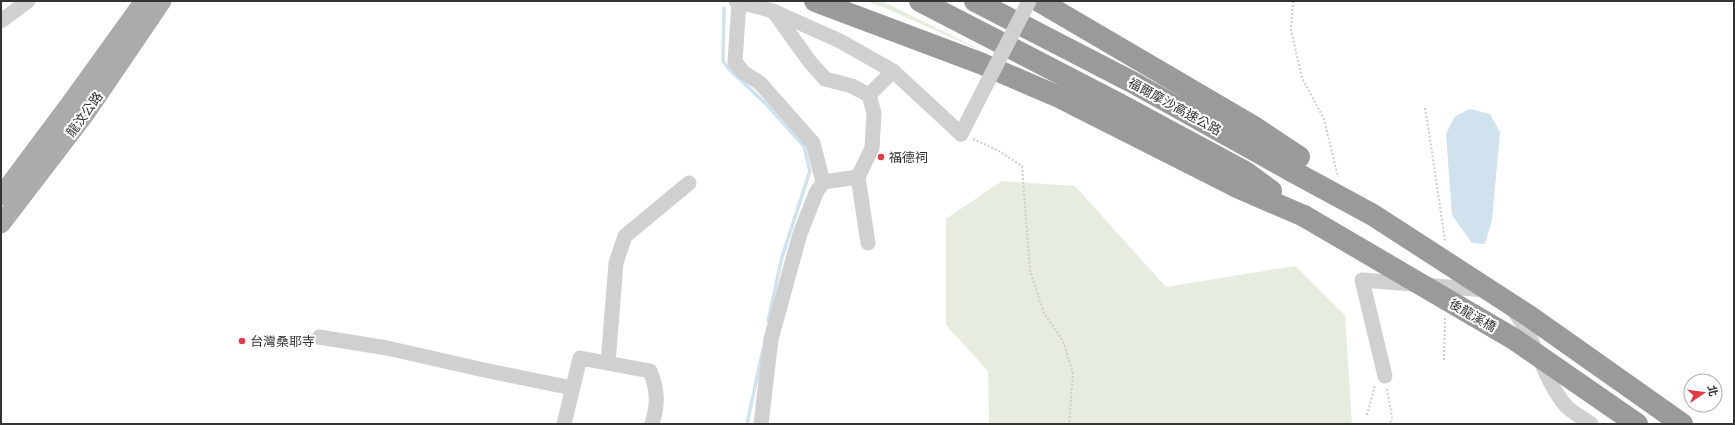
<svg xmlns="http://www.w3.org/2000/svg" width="1735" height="425" font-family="Cabin,'Noto Sans TC',sans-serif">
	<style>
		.green { fill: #e6ecdf }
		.water { fill: #cfe2ee }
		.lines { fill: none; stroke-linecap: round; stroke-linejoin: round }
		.stream { stroke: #cfe2ee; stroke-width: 3.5 }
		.path { stroke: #cdcdcd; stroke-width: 2; stroke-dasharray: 2 2; stroke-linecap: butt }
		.minor { stroke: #d0d0d0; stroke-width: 15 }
		.major { stroke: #ababab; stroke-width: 19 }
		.highway { stroke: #9a9a9a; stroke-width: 22 }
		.minor-bridge { stroke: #d0d0d0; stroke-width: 15 }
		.highway-bridge { stroke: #9a9a9a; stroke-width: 22 }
		.poi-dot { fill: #e63946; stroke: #fff; stroke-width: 1.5 }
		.labels { text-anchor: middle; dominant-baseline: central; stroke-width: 4; stroke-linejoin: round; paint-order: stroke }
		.street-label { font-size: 13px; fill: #333; stroke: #fff }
		.poi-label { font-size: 13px; fill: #333; stroke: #fff; text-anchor: start }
	</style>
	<rect width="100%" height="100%" fill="#fff"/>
	<g class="green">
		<path d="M866 1H882L991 55 885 8Z"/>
		<path d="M1002 181 1075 186 1166 287 1295 266 1345 315 1352 424H989L988 371 946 325V219Z"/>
	</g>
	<path class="water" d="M1470 109 1490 114 1500 132 1492 220 1485 244 1472 243 1452 215 1446 134 1455 116Z"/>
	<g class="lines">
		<g class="stream">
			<path d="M724 8 723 61 729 69 766 104 804 146 810 171 782 257 768 321"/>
			<path d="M747 424 763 349"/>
		</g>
		<g class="path">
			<path d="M1293 1 1291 30 1302 78 1324 119 1338 177"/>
			<path d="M1425 108 1431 145 1445 241"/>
			<path d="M973 139 999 151 1022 166 1030 271 1044 313 1063 341 1073 373 1069 424"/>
			<path d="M1444 360 1445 317"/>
			<path d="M1387 389 1392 417 1390 424"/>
			<path d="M1367 415 1375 385"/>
		</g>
		<g class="minor">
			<path d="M736 1 773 11 840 41 893 71 961 134"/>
			<path d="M739 2 735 62 743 72 760 83 813 143 823 182 816 193 800 234 771 339 761 424"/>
			<path d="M774 12 810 62 825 79 852 86 869 95 874 113 872 148 858 177 823 182"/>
			<path d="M1 21 28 1"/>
			<path d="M869 95 893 71"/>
			<path d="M858 177 868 243"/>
			<path d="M1513 310C1536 338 1542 378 1566 406 1573 413 1583 418 1591 424"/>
			<path d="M319 337 387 348 484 370 572 388"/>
			<path d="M608 363 616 263 625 236 689 183"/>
			<path d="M1385 376 1362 280 1486 290"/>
			<path d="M564 424 580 358 650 371C658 390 658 405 652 424"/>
		</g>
		<g class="major">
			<path d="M1 196 72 101 144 1"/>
			<path d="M1 224 86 113 162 1"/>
		</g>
		<g class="highway">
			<path d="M815 1 980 63 1059 97 1239 188 1304 216"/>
			<path d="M920 1 1119 104 1245 172 1271 191"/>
			<path d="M975 1 1132 82 1290 170"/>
			<path d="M1039 1 1254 127 1299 157"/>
		</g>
		<path class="minor-bridge" d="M961 134 1029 1"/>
		<g class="highway-bridge">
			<path d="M1290 170 1373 215 1529 316 1682 424"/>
			<path d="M1304 216 1514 339 1637 424"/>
		</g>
	</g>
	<g class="poi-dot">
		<circle cx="881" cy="157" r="4"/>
		<circle cx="242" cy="341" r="4"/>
	</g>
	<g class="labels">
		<g class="street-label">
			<text transform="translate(1175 106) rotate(29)">福爾摩沙高速公路</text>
			<text transform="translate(84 114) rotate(-54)">龍汶公路</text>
			<text transform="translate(1473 315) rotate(30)">後龍溪橋</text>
		</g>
		<g class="poi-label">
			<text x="889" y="157">福德祠</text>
			<text x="250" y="341">台灣桑耶寺</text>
		</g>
	</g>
	<rect width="1735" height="425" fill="none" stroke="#333333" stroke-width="4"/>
	<g transform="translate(1703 393) rotate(77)"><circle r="19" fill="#ffffff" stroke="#adadad"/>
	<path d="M0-3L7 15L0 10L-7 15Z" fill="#e63946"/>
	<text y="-6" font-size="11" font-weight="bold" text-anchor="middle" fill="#333333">北</text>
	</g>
</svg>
